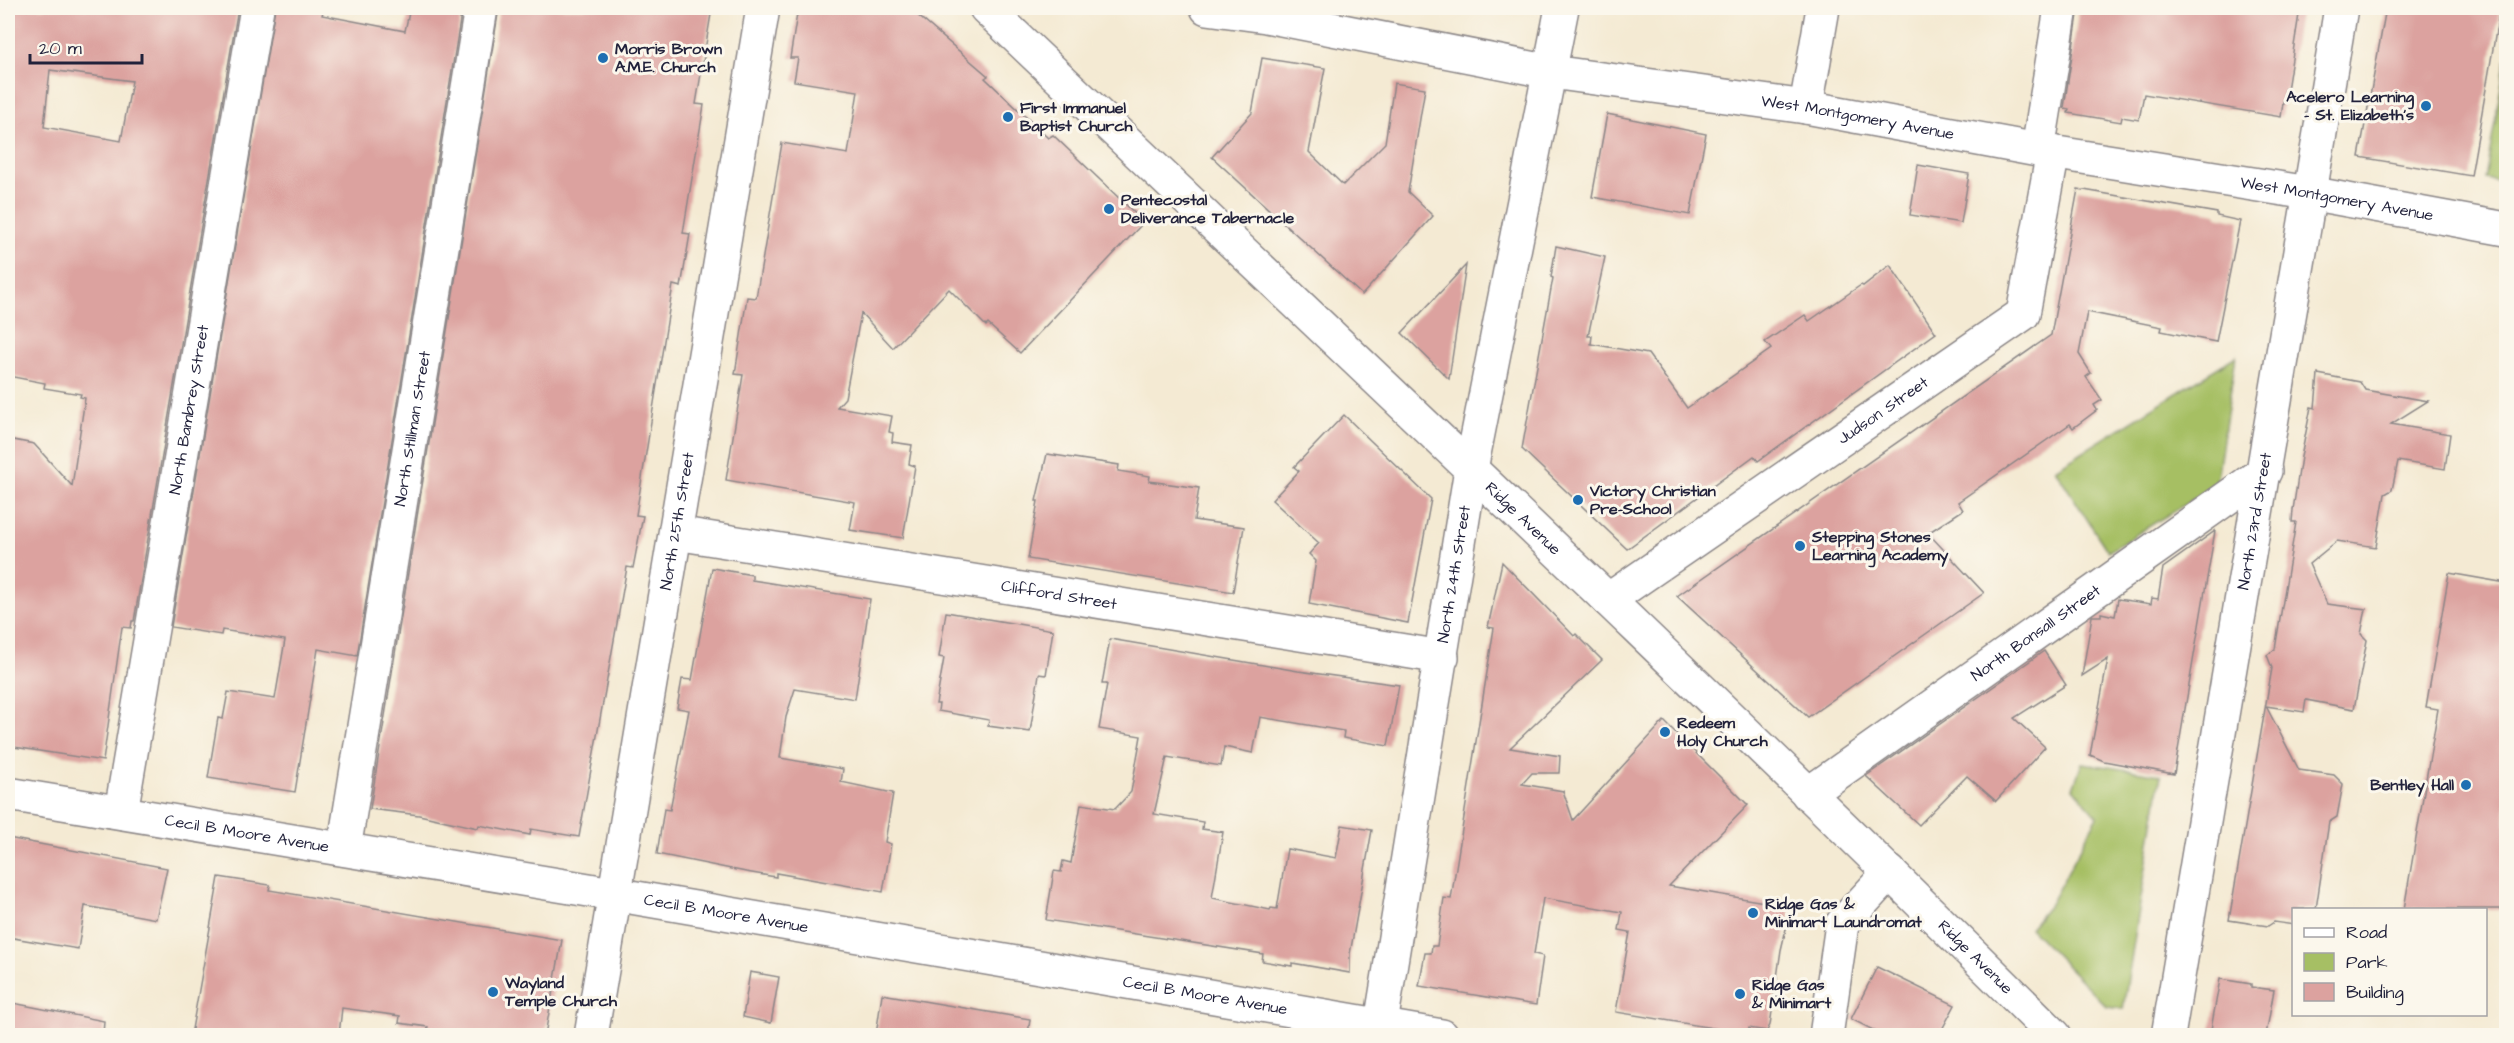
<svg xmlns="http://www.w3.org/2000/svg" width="2514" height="1043" font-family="'Architects Daughter',sans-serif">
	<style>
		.green { fill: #a6bf64; stroke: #647050; stroke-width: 1.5 }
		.building { fill: #dca29f; fill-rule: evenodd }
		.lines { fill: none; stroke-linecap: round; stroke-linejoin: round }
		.minor-casing { stroke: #8b8687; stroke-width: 36 }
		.minor { stroke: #fff; stroke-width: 33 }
		.poi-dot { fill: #1f6fb2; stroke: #fbf7ec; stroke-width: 2 }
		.labels { text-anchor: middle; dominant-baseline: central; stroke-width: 6; stroke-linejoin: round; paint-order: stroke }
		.poi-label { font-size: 16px; font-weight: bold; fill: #22223b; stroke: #fbf7ec; text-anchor: start }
		.street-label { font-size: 16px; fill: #22223b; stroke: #fbf7ec }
	</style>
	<rect width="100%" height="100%" fill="#fbf7ec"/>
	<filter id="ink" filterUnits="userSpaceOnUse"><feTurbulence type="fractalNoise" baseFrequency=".0167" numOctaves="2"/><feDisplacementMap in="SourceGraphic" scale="12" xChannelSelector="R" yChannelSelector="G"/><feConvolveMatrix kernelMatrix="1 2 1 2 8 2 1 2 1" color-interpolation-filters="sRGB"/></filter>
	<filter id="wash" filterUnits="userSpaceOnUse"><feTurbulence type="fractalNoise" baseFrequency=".008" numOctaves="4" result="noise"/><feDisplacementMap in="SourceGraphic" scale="24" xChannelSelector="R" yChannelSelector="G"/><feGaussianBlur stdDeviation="1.35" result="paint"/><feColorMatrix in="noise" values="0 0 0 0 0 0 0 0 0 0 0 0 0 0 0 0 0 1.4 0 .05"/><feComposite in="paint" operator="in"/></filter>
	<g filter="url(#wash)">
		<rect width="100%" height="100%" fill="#f4ead3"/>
		<g class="green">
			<path d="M2506 59V182L2485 179Z"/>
			<path d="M2236 356 2216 485 2108 552 2055 469Z"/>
			<path d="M2082 763 2161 775 2123 1009 2107 1007 2030 928 2050 904 2098 816 2073 788Z"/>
		</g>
		<g id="blocks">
			<g class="building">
				<path d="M12 8H238L134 621H132L131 628 122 627 103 761 8 746V439L34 444 72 486 85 398 80 397 81 394 44 388 45 383 8 376V38ZM50 70 132 81 121 141 44 127Z"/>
				<path d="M275 8H324L322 15 405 31 410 8H462L357 656 318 649 295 792 208 778 218 718 223 719 228 692 275 699 285 640 222 630 221 635 171 627Z"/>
				<path d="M499 8H712L696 104 704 105 683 233 690 234 681 287 673 285 636 515 643 516 633 568 627 567 579 837 531 829 530 835 479 825 478 828 419 815 370 809Z"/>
				<path d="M798 8H909L988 76 985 78 1048 138 1053 135 1144 222 1020 353 988 324 986 326 949 289 893 348 861 313 845 398 837 407 892 416 889 432 893 433 892 442 912 445 909 464 915 466 903 538 850 530 855 502 726 480 743 375 735 374 747 297 756 298 782 143 848 154 858 91 794 81 798 58H790Z"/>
				<path d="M2079 8H2300L2287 90 2285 89 2281 117 2144 94 2139 120 2122 117 2121 122 2068 113 2069 109 2064 108Z"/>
				<path d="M2386 8H2500L2471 176 2359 157Z"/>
				<path d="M1262 58 1325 68 1309 152 1343 185 1385 143 1394 83 1425 88 1408 192 1433 216 1362 295 1212 157 1252 113Z"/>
				<path d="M1607 114 1706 134 1690 215 1592 197Z"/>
				<path d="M1918 165 1969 174 1961 223 1910 215Z"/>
				<path d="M2078 189 2217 213V216L2240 221 2216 342 2161 331 2162 327 2087 312 2079 354 2091 373 2086 377 2102 400 2094 405 2097 410 2073 428 2070 424 1958 502 1963 510 1928 533 1984 593 1808 717 1677 596 2051 335Z"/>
				<path d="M1556 246 1605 257 1588 336H1592L1591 344 1648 354 1687 408 1771 349 1765 342 1805 315 1809 321 1861 285 1863 286 1890 265 1936 333 1758 461 1754 456 1627 549 1522 449 1553 278 1551 277Z"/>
				<path d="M1466 265 1449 379 1402 333Z"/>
				<path d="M2318 374 2360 382 2365 390 2428 401 2391 424 2450 434 2445 469 2398 461 2392 490 2385 494 2376 547 2337 541 2309 564 2327 604 2366 609 2361 634 2367 640 2354 709 2306 700 2304 712 2266 706 2299 770 2334 775 2343 784 2337 817 2329 822 2316 909H2294V925L2274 922 2268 926 2229 920 2272 668 2267 655 2275 649 2296 522H2292L2293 510 2301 457 2311 407 2315 408Z"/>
				<path d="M1344 415 1431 499 1408 623 1309 604 1316 561 1309 554 1319 543 1272 500 1299 471 1294 467Z"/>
				<path d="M1047 454 1119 465 1118 471 1150 476 1149 481 1199 488 1194 520 1244 527 1233 592 1028 559 1038 501H1036Z"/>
				<path d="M2215 531 2174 774 2104 761 2090 755 2108 659 2082 676 2092 616H2101V613L2115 616 2118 599 2151 604 2152 598 2158 599 2163 568Z"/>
				<path d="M1502 562 1574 636 1576 634 1602 660 1510 748 1560 756 1559 773H1532L1522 784 1563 791 1573 820 1664 721 1748 805 1669 886 1788 906V911L1790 912 1781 950 1770 1025 1767 1031 1749 1028 1748 1033 1731 1031 1616 1012 1630 932 1619 930 1622 912 1543 898 1534 954 1543 956 1536 1005 1419 986 1425 953H1431L1432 946H1437L1444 898 1451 899 1494 628 1488 627Z"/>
				<path d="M712 568 752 575V580L870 599 855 699 795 689 786 717 780 758 843 769 841 782 893 793 885 842 891 844 883 892 776 873V877L746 872 657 854 664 809 670 810 689 710 677 708 682 679 692 680Z"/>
				<path d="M2449 573 2506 583V909H2404L2438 709 2426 707Z"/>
				<path d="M946 612 1053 630 1046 675 1039 674 1030 732 988 726 989 720 938 711 939 704H936L944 658 939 657Z"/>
				<path d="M1110 639 1298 671 1399 685 1388 746 1343 738 1344 731 1260 717 1253 753 1224 747 1221 766 1167 757 1154 814 1203 822 1202 829 1223 832 1212 898 1270 910 1271 908 1277 909 1287 849 1336 858 1342 825 1372 830 1350 954V973L1292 963V966L1262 961 1263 954 1046 920 1054 871 1061 872 1063 861 1071 863 1081 804 1115 809 1131 792 1141 736 1099 729 1107 684H1102Z"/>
				<path d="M2044 651 2066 685 2014 718 2045 747 1996 801 1967 776 1919 825 1866 776Z"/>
				<path d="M8 838 167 868 156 919 85 906 78 949 8 937Z"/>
				<path d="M219 877 270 885 269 890 562 940 545 1035H427L428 1027 399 1023 400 1016 342 1008 339 1035H191Z"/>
				<path d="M1877 967 1955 1005 1939 1035H1883L1851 1019Z"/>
				<path d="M750 972 779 977 771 1023 743 1017Z"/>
				<path d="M2220 979 2251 984V987L2274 990 2266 1035H2210Z"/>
				<path d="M882 994 1030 1019 1028 1035H876Z"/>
				<path d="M8 1002 104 1021 103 1035H8Z"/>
			</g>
		</g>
	</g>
	<g filter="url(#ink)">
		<use href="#blocks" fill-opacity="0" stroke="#8b8687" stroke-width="1.5"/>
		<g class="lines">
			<g class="minor-casing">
				<g id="minor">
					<path id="s1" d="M986 8C1344 349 1705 687 2055 1036"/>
					<path id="s2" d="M1207 8 1266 16 1551 72 1806 107 2038 150 2309 193 2506 229"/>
					<path d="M1806 107 1823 8"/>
					<path d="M2038 150 2061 8"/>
					<path id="s3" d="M676 533 1442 657"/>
					<path id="s4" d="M1608 600 2023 314 2053 152"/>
					<path id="s5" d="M8 794 613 894 1442 1036"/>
					<path id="s6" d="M1808 794 2265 471"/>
					<path id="s7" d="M121 812 257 8"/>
					<path id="s8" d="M344 849 481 8"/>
					<path id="s9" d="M591 1036 763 8"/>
					<path id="s10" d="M1379 1036 1471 469 1562 8"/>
					<path d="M1826 1036 1842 924 1890 872"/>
					<path id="s11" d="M2168 1036 2341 8"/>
				</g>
			</g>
			<use href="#minor" class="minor"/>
		</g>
	</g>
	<g class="poi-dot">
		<circle cx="603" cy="58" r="6"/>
		<circle cx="2426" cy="106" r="6"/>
		<circle cx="1008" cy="117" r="6"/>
		<circle cx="1109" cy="209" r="6"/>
		<circle cx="1578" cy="500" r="6"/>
		<circle cx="1800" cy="546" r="6"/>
		<circle cx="1665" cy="732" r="6"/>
		<circle cx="2466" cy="785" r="6"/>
		<circle cx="1753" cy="913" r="6"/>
		<circle cx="493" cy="992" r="6"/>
		<circle cx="1740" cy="994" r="6"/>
	</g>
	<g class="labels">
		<g class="poi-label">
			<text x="615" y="49">Morris Brown<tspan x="615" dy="18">A.M.E. Church</tspan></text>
			<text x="2414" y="97" text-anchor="end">Acelero Learning<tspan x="2414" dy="18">- St. Elizabeth's</tspan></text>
			<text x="1020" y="108">First Immanuel<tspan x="1020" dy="18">Baptist Church</tspan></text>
			<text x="1121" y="200">Pentecostal<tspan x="1121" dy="18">Deliverance Tabernacle</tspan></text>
			<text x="1590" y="491">Victory Christian<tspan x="1590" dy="18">Pre-School</tspan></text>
			<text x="1812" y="537">Stepping Stones<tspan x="1812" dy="18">Learning Academy</tspan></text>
			<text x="1677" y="723">Redeem<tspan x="1677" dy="18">Holy Church</tspan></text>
			<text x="2454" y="785" text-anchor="end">Bentley Hall</text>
			<text x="1765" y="904">Ridge Gas &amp;<tspan x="1765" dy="18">Minimart Laundromat</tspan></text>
			<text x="505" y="983">Wayland<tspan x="505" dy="18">Temple Church</tspan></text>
			<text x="1752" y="985">Ridge Gas<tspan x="1752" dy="18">&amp; Minimart</tspan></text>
		</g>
		<g class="street-label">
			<text stroke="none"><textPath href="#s2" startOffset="660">West Montgomery Avenue</textPath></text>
			<text stroke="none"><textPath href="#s2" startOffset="1146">West Montgomery Avenue</textPath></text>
			<text stroke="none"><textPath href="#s7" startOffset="408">North Bambrey Street</textPath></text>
			<text stroke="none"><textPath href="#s4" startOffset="334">Judson Street</textPath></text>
			<text stroke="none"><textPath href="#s8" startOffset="426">North Stillman Street</textPath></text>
			<text stroke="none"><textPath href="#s1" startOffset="741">Ridge Avenue</textPath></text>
			<text stroke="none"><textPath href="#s9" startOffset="522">North 25th Street</textPath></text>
			<text stroke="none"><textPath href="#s11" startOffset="522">North 23rd Street</textPath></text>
			<text stroke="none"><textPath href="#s10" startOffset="468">North 24th Street</textPath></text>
			<text stroke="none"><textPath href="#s3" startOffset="388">Clifford Street</textPath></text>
			<text stroke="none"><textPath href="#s6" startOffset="279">North Bonsall Street</textPath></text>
			<text stroke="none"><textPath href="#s5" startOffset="242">Cecil B Moore Avenue</textPath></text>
			<text stroke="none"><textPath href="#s5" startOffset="728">Cecil B Moore Avenue</textPath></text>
			<text stroke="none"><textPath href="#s1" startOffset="1371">Ridge Avenue</textPath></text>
			<text stroke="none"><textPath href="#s5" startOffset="1214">Cecil B Moore Avenue</textPath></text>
		</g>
	</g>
	<rect width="2514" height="1043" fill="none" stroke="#fbf7ec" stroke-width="30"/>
	<rect x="2292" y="908" width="195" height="108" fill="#fbf7ec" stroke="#a4a2a5" stroke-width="1.5"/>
	<rect x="2304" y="928" width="30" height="9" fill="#ffffff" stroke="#a4a2a5" stroke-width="1.5"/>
	<text x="2346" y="938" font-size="18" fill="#22223b">Road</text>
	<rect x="2304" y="953" width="30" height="18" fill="#a6bf64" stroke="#a4a2a5" stroke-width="1.5"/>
	<text x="2346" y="968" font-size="18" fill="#22223b">Park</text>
	<rect x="2304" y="983" width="30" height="18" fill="#dca29f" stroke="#a4a2a5" stroke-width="1.5"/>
	<text x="2346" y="998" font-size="18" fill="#22223b">Building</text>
	<path d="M30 54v9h112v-9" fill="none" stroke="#22223b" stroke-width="3"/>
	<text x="39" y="54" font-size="18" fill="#22223b" stroke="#fbf7ec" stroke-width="4.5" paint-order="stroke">20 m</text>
</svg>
